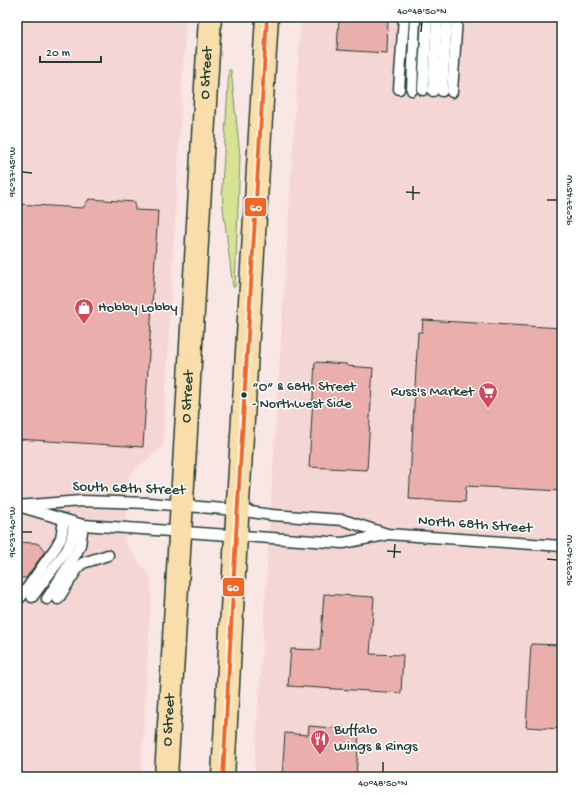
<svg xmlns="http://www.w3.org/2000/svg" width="579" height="794" font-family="'Gochi Hand',sans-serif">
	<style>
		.built { fill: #f4d6d5 }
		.green { fill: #d7e295; stroke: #7b9064 }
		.building { fill: #eaafac; stroke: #1f3d34 }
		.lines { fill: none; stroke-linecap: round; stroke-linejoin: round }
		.service-casing { stroke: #1f3d34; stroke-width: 13 }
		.primary-casing { stroke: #1f3d34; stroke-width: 25 }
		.service { stroke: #fff; stroke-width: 10 }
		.primary { stroke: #f9deab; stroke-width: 22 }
		.bus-1-casing { stroke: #fff; stroke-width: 7 }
		.bus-1 { stroke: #f26522; stroke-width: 4 }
		.ticks { fill: none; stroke: #1f3d34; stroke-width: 1.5 }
		.bus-dot { fill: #1f3d34; stroke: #fff; stroke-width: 1.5 }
		.labels { text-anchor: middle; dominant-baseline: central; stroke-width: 3; stroke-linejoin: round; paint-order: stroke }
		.bus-label { font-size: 14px; fill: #1f3d34; stroke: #fff; text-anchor: start }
		.street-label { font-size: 15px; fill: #1f3d34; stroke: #fff }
		.poi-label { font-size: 15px; fill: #1f3d34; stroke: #fff; text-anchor: start }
		.line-badge { stroke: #fff; stroke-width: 1.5 }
		.badge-label { font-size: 11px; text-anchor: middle; font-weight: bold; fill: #fff }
		.neatline { fill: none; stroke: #1f3d34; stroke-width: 1.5 }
		.ticks-label { font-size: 10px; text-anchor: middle; fill: #1f3d34 }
	</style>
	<rect width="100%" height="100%" fill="#f9e7e6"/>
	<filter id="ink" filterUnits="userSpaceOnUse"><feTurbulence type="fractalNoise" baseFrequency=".025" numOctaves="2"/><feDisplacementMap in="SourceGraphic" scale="8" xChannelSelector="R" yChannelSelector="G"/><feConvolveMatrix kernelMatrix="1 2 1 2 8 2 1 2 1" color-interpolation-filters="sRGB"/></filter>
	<g filter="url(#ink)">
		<g class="built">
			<path d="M17 17H186L163 446 129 475 124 542 152 579 141 777H17Z"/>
			<path d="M301 17H562V777H254Z"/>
		</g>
		<path class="green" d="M229 70H231L240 156 235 287H233L223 207 222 187Z"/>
		<g class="building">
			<path d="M339 17H388L387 53 337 50Z"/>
			<path d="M89 199 135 202V210L158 211 143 447 17 439V204L83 208Z"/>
			<path d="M423 320 562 328V491L466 486 465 502 409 499 418 332H422Z"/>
			<path d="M315 362 347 364V366L373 368 367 470 309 467Z"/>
			<path d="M17 542 36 543 40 545 45 551 26 578H17Z"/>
			<path d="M324 594 374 597 370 654 403 655 401 693 288 686 291 649 320 650Z"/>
			<path d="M531 644 562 645V729L526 727Z"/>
			<path d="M309 726 359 730 356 777H282L285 733 308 735Z"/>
		</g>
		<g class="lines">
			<g class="service-casing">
				<g id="service">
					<path d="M399 89 404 17"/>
					<path d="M412 90 415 17"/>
					<path d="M423 90 427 17"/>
					<path d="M433 91 437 17"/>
					<path d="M442 91 447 17"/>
					<path d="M452 92 457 17"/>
					<path d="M17 506 81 501 149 503 237 510 272 515 343 520 387 534 562 546"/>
					<path d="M25 508 83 525 343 543 385 535"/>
					<path d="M21 597 56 547 61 538 64 520"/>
					<path d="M32 597 67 550 71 541 74 524"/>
					<path d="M47 599 77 552 80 545 83 525"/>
					<path d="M58 599 79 566 83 563 108 555"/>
				</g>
			</g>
			<g class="primary-casing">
				<g id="primary">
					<path id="s1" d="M166 777 210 17"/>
					<path d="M223 777 236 536 267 17"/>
				</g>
			</g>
			<use href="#service" class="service"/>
			<use href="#primary" class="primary"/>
			<g class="bus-1-casing">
				<path id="bus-1" d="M223 777 236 536 267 17"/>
			</g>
			<use href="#bus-1" class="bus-1"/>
		</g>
	</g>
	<path class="ticks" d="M421 32 422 22M22 172 32 173M406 192 420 193M413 200V186M547 200H557M22 532H32M387 551 401 552M394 558 395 544M547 559 557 560M383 772V762"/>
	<defs>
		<g id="shop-pin" transform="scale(1)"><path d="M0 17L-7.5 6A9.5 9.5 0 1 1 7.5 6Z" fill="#d1495b" stroke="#fff"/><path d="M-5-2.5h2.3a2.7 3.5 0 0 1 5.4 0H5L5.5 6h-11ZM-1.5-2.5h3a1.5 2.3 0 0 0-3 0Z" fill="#fff"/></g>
		<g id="supermarket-pin" transform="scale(1)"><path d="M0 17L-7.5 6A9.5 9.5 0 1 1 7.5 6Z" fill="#d1495b" stroke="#fff"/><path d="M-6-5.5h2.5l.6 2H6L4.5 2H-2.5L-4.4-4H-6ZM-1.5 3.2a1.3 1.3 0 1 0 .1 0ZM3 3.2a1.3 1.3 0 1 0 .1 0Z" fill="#fff"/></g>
		<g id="restaurant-pin" transform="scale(1)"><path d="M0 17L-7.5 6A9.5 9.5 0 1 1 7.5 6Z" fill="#d1495b" stroke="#fff"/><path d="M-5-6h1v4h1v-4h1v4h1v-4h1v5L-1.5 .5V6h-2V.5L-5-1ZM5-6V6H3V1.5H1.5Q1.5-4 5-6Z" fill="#fff"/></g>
	</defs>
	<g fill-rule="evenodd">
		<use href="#shop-pin" x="84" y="308"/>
		<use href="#supermarket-pin" x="488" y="392"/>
		<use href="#restaurant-pin" x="320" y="739"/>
	</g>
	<circle class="bus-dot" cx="244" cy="395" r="3.5"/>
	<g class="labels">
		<g class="bus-label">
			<text x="252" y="387">“O” &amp; 68th Street<tspan x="252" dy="17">- Northwest Side</tspan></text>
		</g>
		<g class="street-label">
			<text stroke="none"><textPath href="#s1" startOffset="705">O Street</textPath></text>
			<text stroke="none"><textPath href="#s1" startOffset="381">O Street</textPath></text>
			<text transform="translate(129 489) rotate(2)">South 68th Street</text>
			<text transform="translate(475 525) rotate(4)">North 68th Street</text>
			<text stroke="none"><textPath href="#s1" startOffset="57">O Street</textPath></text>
		</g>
		<g class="poi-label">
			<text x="98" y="308">Hobby Lobby</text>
			<text x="474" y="392" text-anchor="end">Russ's Market</text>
			<text x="334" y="730">Buffalo<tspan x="334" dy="17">Wings &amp; Rings</tspan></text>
		</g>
	</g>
	<g class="line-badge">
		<rect x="244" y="197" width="23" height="20" rx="4" fill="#f26522"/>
		<rect x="222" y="577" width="23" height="20" rx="4" fill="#f26522"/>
	</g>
	<g class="badge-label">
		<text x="256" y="211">60</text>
		<text x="233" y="591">60</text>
	</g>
	<rect width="579" height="794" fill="none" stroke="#fff" stroke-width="44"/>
	<path d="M40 56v6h61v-6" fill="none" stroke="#1f3d34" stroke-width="2"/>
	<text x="46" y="56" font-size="12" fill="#1f3d34" stroke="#ffffff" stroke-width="3" paint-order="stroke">20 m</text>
	<rect x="22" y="22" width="535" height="750" class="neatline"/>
	<g class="ticks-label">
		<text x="422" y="14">40°48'50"N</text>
		<text transform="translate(11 172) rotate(-90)" y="4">96°37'45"W</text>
		<text transform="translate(568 200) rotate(-90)" y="4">96°37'45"W</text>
		<text transform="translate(11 532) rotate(-90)" y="4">96°37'40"W</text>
		<text transform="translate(568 560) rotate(-90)" y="4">96°37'40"W</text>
		<text x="383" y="786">40°48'50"N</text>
	</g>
</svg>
